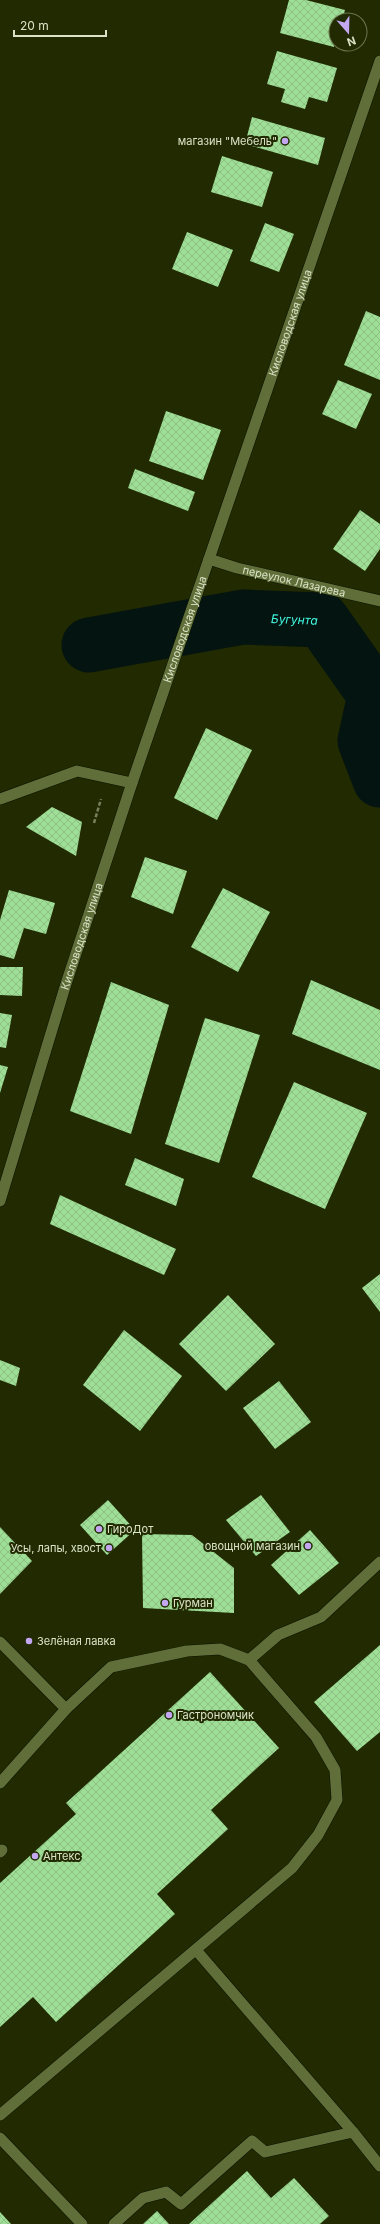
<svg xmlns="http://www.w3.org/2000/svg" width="380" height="2224" font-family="Inter,sans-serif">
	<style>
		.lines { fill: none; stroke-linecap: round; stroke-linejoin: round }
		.river { stroke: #041411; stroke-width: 55 }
		.building { fill: url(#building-cross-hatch) }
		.service-casing { stroke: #0c1200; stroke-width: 12 }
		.minor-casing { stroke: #0c1200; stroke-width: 12 }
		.tertiary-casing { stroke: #0c1200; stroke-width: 12 }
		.path { stroke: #77805d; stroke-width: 2.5; stroke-dasharray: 4 2; stroke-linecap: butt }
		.service { stroke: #606f39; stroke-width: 11 }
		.minor { stroke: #606f39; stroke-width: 11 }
		.tertiary { stroke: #606f39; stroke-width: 11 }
		.poi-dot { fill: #c4a7f1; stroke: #212a01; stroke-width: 1.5 }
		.labels { text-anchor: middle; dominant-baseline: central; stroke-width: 4; stroke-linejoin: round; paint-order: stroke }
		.poi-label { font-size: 11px; fill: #dae3c7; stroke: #212a01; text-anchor: start }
		.street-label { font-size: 11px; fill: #dae3c7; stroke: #212a01 }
		.water-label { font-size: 12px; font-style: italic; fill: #41fbe3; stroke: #212a01 }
	</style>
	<defs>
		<pattern id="building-cross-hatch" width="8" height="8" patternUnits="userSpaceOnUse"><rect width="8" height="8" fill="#9ede96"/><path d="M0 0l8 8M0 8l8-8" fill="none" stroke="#8bbf84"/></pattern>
	</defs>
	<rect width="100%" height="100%" fill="#212a01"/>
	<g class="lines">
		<path class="river" id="s1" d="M89 645 243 617 322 620 375 695 365 741 380 780"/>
	</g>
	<g class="building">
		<path d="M289 0H306L345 10 342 20H336L334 47 280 33Z"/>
		<path d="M277 51 337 68 327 102 309 97 305 109 281 102 285 89 267 84Z"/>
		<path d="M252 117 325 138 318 165 245 144Z"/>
		<path d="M222 156 273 172 262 207 211 192Z"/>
		<path d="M265 223 294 234 279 272 250 261Z"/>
		<path d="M187 232 233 250 218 287 172 269Z"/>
		<path d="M366 311 380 317V380L344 365Z"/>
		<path d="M338 380 372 394 356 429 322 414Z"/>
		<path d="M166 411 221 430 203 480 149 461Z"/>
		<path d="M135 469 195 492 188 511 128 488Z"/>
		<path d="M360 510 380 524V549L365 571 333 549Z"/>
		<path d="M206 728 252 750 217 820 174 798Z"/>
		<path d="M52 807 82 822 76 856 26 827Z"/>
		<path d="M145 857 187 871 173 914 131 897Z"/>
		<path d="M223 888 270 912 238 972 191 947Z"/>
		<path d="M9 890 55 903 46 934 24 928 14 959 0 955V920Z"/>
		<path d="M0 967H23L22 996 0 995Z"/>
		<path d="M311 980 380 1010V1070L292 1034Z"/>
		<path d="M111 982 169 1005 131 1134 70 1111Z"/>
		<path d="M0 1013 12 1015 6 1048 0 1047Z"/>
		<path d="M205 1018 260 1035 219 1163 165 1144Z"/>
		<path d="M0 1065 8 1067 0 1093Z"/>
		<path d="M294 1082 367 1113 325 1209 252 1177Z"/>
		<path d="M135 1158 184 1179 176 1206 125 1185Z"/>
		<path d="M60 1195 176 1249 164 1275 50 1224Z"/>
		<path d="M380 1274V1312L362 1288Z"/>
		<path d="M228 1295 275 1344 226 1391 179 1344Z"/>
		<path d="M124 1330 182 1376 140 1431 83 1385Z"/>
		<path d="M0 1360 20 1368 16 1386 0 1380Z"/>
		<path d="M279 1381 311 1422 275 1449 243 1408Z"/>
		<path d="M261 1495 290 1532 256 1556 226 1520Z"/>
		<path d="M108 1500 135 1530 107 1555 80 1525Z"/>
		<path d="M0 1527 32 1561 0 1594Z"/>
		<path d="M310 1530 339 1563 299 1595 271 1565Z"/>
		<path d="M142 1534 192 1535 234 1568V1613L143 1608Z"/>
		<path d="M380 1645V1732L357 1751 314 1702Z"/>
		<path d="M210 1672 279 1748 211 1810 228 1829 157 1894 175 1914 56 2022 33 1997 0 2027V1883L76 1814 66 1803Z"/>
		<path d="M247 2171 271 2198 294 2178 329 2216 320 2224H189Z"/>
		<path d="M157 2211 169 2224H143Z"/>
		<path d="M0 2212 11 2224H0Z"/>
	</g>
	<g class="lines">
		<g class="service-casing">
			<g id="service">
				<path d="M0 1642 66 1709 0 1783"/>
				<path d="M66 1709 111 1667 187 1651 220 1649 249 1660 278 1635 321 1617 380 1562"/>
				<path d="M0 1852 2 1850"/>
				<path d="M196 1950 353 2132"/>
				<path d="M0 2115 292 1868 318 1835 337 1800 335 1770 316 1737 249 1660"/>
				<path d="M0 2138 82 2224"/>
				<path d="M114 2224 143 2198 166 2192 181 2204 252 2141 265 2152 353 2132 380 2166"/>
			</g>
		</g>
		<g class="minor-casing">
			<g id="minor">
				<path id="s2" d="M209 559 237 568 380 601"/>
				<path d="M0 799 77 771 132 783"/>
			</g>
		</g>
		<g class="tertiary-casing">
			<g id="tertiary">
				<path id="s3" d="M0 1201 65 987 132 783 380 61"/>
			</g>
		</g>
		<path class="path" d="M94 823 101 799"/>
		<use href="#service" class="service"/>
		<use href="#minor" class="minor"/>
		<use href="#tertiary" class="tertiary"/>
	</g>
	<g class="poi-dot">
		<circle cx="285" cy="141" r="4"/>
		<circle cx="99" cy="1529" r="4"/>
		<circle cx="308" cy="1546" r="4"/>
		<circle cx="109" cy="1548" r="4"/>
		<circle cx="165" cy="1603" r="4"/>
		<circle cx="29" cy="1641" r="4"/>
		<circle cx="169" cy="1715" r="4"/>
		<circle cx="35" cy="1856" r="4"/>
	</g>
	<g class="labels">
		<g class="poi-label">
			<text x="277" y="141" text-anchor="end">магазин "Мебель"</text>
			<text x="107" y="1529">ГироДот</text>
			<text x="300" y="1546" text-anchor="end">овощной магазин</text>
			<text x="101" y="1548" text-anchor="end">Усы, лапы, хвост</text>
			<text x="173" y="1603">Гурман</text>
			<text x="37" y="1641">Зелёная лавка</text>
			<text x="177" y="1715">Гастрономчик</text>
			<text x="43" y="1856">Антекс</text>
		</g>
		<g class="street-label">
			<text stroke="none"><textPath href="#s3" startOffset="925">Кисловодская улица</textPath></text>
			<text stroke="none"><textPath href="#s2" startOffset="88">переулок Лазарева</textPath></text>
			<text stroke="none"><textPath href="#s3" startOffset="601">Кисловодская улица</textPath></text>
			<text stroke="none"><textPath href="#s3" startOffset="277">Кисловодская улица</textPath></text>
		</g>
		<g class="water-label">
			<text stroke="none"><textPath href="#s1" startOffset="208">Бугунта</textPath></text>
		</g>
	</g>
	<g transform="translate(348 32) rotate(160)"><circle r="19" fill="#212a01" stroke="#6b7450"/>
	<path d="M0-3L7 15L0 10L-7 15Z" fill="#c4a7f1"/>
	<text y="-6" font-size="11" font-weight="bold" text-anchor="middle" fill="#dae3c7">N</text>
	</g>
	<path d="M14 30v6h92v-6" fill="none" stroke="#dae3c7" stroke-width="2"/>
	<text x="20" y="30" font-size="12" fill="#dae3c7" stroke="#212a01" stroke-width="3" paint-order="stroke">20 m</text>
</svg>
